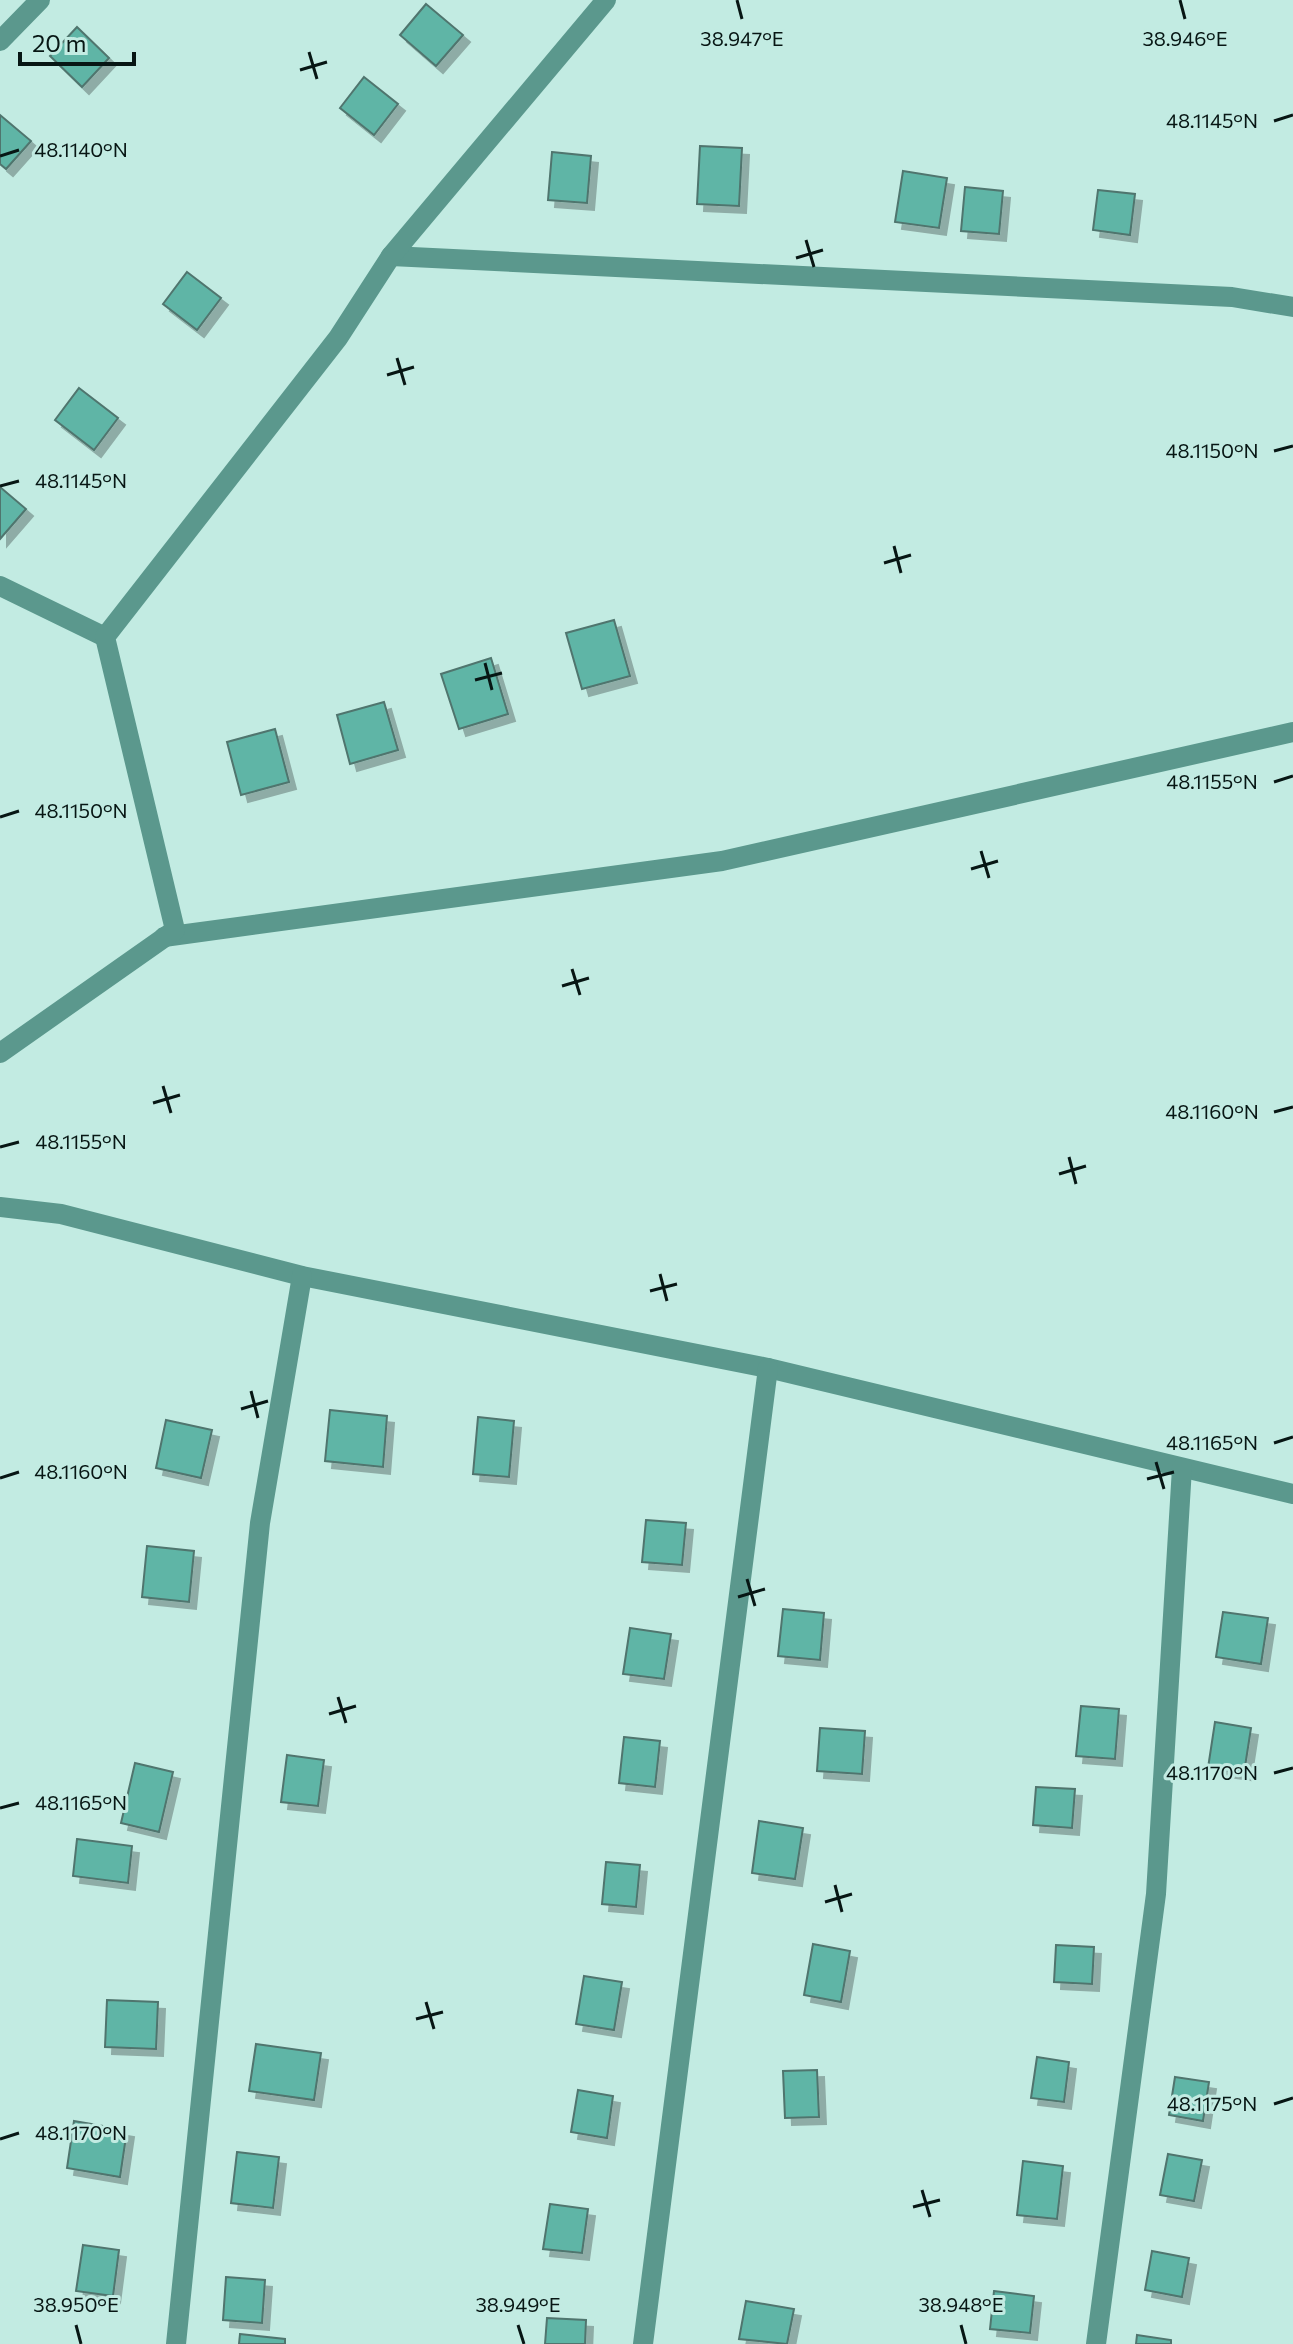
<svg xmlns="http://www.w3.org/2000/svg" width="1293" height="2344" font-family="Commissioner,sans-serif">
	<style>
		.building { fill: #5fb5a6; stroke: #50756e; stroke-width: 2; filter: url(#shadow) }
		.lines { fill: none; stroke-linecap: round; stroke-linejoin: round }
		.minor { stroke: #5b988d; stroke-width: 20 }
		.ticks { fill: none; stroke: #071614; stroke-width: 3 }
		.ticks-label { font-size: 20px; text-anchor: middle; fill: #071614; stroke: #c2ebe2; stroke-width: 6; stroke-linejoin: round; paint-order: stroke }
	</style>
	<defs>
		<filter id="shadow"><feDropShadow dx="7" dy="7" stdDeviation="0" flood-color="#0004"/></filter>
	</defs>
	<rect width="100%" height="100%" fill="#c2ebe2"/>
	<g class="building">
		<path d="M426 4 463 35 436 66 400 35Z"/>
		<path d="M77 27 109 58 82 87 50 56Z"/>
		<path d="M364 77 398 104 374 135 340 108Z"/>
		<path d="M0 115 31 141 6 169 0 164Z"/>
		<path d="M700 146 742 148 739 206 697 204Z"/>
		<path d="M552 152 591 156 587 203 548 200Z"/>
		<path d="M903 171 947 178 939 228 895 222Z"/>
		<path d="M965 187 1003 191 999 234 961 231Z"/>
		<path d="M1098 190 1135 194 1130 235 1093 230Z"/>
		<path d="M187 272 221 298 197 330 163 304Z"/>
		<path d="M79 388 118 418 94 450 55 420Z"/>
		<path d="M0 487 26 509 0 539Z"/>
		<path d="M614 620 630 676 582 689 566 633Z"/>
		<path d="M491 658 508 714 459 729 441 674Z"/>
		<path d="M384 702 398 750 350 764 337 715Z"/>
		<path d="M275 729 289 782 241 795 227 742Z"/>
		<path d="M330 1410 387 1416 383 1467 325 1461Z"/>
		<path d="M478 1417 514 1421 509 1477 473 1474Z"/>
		<path d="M166 1420 212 1430 201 1478 156 1468Z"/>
		<path d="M646 1520 686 1523 682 1565 642 1562Z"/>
		<path d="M147 1546 194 1551 189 1602 142 1597Z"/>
		<path d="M783 1609 824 1613 820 1660 778 1656Z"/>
		<path d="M1223 1612 1268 1618 1261 1664 1216 1657Z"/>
		<path d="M630 1628 671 1634 664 1679 623 1674Z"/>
		<path d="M1081 1706 1119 1709 1115 1759 1076 1756Z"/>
		<path d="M1215 1722 1251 1728 1244 1773 1208 1768Z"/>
		<path d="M820 1728 865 1731 862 1774 817 1771Z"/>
		<path d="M624 1737 660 1741 655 1787 619 1783Z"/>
		<path d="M287 1755 324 1760 318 1806 281 1802Z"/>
		<path d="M135 1763 173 1772 159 1832 121 1823Z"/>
		<path d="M1036 1787 1075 1789 1072 1828 1033 1825Z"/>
		<path d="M759 1821 803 1828 795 1879 752 1873Z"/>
		<path d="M77 1839 132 1846 128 1883 73 1876Z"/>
		<path d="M606 1862 640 1865 636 1907 602 1904Z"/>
		<path d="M813 1944 850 1951 841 2002 804 1995Z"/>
		<path d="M1056 1945 1094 1947 1092 1984 1054 1982Z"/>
		<path d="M584 1976 622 1982 614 2030 576 2024Z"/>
		<path d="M107 2000 158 2002 156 2049 105 2047Z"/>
		<path d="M256 2044 321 2053 314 2100 249 2091Z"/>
		<path d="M1037 2057 1069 2062 1064 2102 1031 2098Z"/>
		<path d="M817 2070 819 2117 785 2118 783 2071Z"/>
		<path d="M1175 2077 1209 2082 1203 2121 1169 2115Z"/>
		<path d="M578 2090 613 2096 607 2138 571 2132Z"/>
		<path d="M74 2121 127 2130 120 2177 67 2168Z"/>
		<path d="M237 2152 279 2157 273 2208 231 2203Z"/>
		<path d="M1168 2154 1202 2160 1194 2201 1160 2195Z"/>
		<path d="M1023 2161 1063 2166 1057 2219 1017 2215Z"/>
		<path d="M550 2204 588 2209 582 2253 543 2249Z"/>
		<path d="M83 2245 119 2250 113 2296 76 2291Z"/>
		<path d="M1152 2251 1189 2258 1182 2297 1145 2290Z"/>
		<path d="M226 2277 265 2280 262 2323 223 2320Z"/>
		<path d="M994 2291 1034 2296 1030 2333 990 2329Z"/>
		<path d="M746 2301 794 2309 787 2344 739 2339Z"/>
		<path d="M547 2318 586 2320 585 2344H545Z"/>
		<path d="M240 2334 285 2339V2344H239Z"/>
		<path d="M1137 2335 1171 2340V2344H1136Z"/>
	</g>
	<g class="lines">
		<g class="minor">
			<path d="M0 41 40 0"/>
			<path d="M391 256 1232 297 1293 307"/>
			<path d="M0 586 105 637"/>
			<path d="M164 937 722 861 1293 732"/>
			<path d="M0 1053 175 930 105 637 338 338 391 256 606 0"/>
			<path d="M0 1207 61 1214 302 1276 768 1368 1293 1494"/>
			<path d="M176 2344 260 1523 302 1276"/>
			<path d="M643 2344 768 1368"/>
			<path d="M1096 2344 1156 1894 1182 1468"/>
		</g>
	</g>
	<path class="ticks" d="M737 0 742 19M1180 0 1185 19M309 52 317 79M300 70 327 62M1274 121 1293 115M0 156 19 150M806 240 814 267M796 258 823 250M397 358 405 385M387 375 414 367M1274 451 1293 446M0 486 19 481M894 546 901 573M884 563 911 555M485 663 492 690M475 680 502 673M1274 782 1293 776M0 817 19 811M981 851 989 878M971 869 998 861M572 969 580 995M562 986 589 978M163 1086 171 1113M153 1103 180 1095M1274 1112 1293 1107M0 1147 19 1142M1069 1157 1076 1184M1059 1174 1086 1166M660 1274 667 1301M650 1291 677 1284M251 1391 258 1418M241 1409 268 1401M1274 1443 1293 1437M1156 1462 1164 1489M0 1478 19 1472M1147 1479 1174 1472M747 1579 755 1606M738 1597 765 1589M338 1697 346 1723M329 1714 356 1706M1274 1773 1293 1768M0 1808 19 1803M835 1885 842 1912M825 1902 852 1894M426 2002 434 2029M416 2019 443 2012M1274 2104 1293 2098M0 2139 19 2133M922 2190 930 2217M913 2207 940 2200M76 2325 81 2344M518 2325 524 2344M961 2325 966 2344"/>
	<g class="ticks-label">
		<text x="742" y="46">38.947°E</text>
		<text x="1185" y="46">38.946°E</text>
		<text x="1212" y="128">48.1145°N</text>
		<text x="81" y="157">48.1140°N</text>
		<text x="1212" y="458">48.1150°N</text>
		<text x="81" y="488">48.1145°N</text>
		<text x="1212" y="789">48.1155°N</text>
		<text x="81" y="818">48.1150°N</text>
		<text x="1212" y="1119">48.1160°N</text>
		<text x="81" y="1149">48.1155°N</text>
		<text x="1212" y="1450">48.1165°N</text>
		<text x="81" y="1479">48.1160°N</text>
		<text x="1212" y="1780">48.1170°N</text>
		<text x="81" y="1810">48.1165°N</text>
		<text x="1212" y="2111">48.1175°N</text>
		<text x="81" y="2140">48.1170°N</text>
		<text x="76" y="2312">38.950°E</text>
		<text x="518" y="2312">38.949°E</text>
		<text x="961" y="2312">38.948°E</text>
	</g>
	<path d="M20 52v12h114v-12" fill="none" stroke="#071614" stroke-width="4"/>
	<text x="32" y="52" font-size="24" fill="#071614" stroke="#c2ebe2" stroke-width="6" paint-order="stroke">20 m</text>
</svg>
